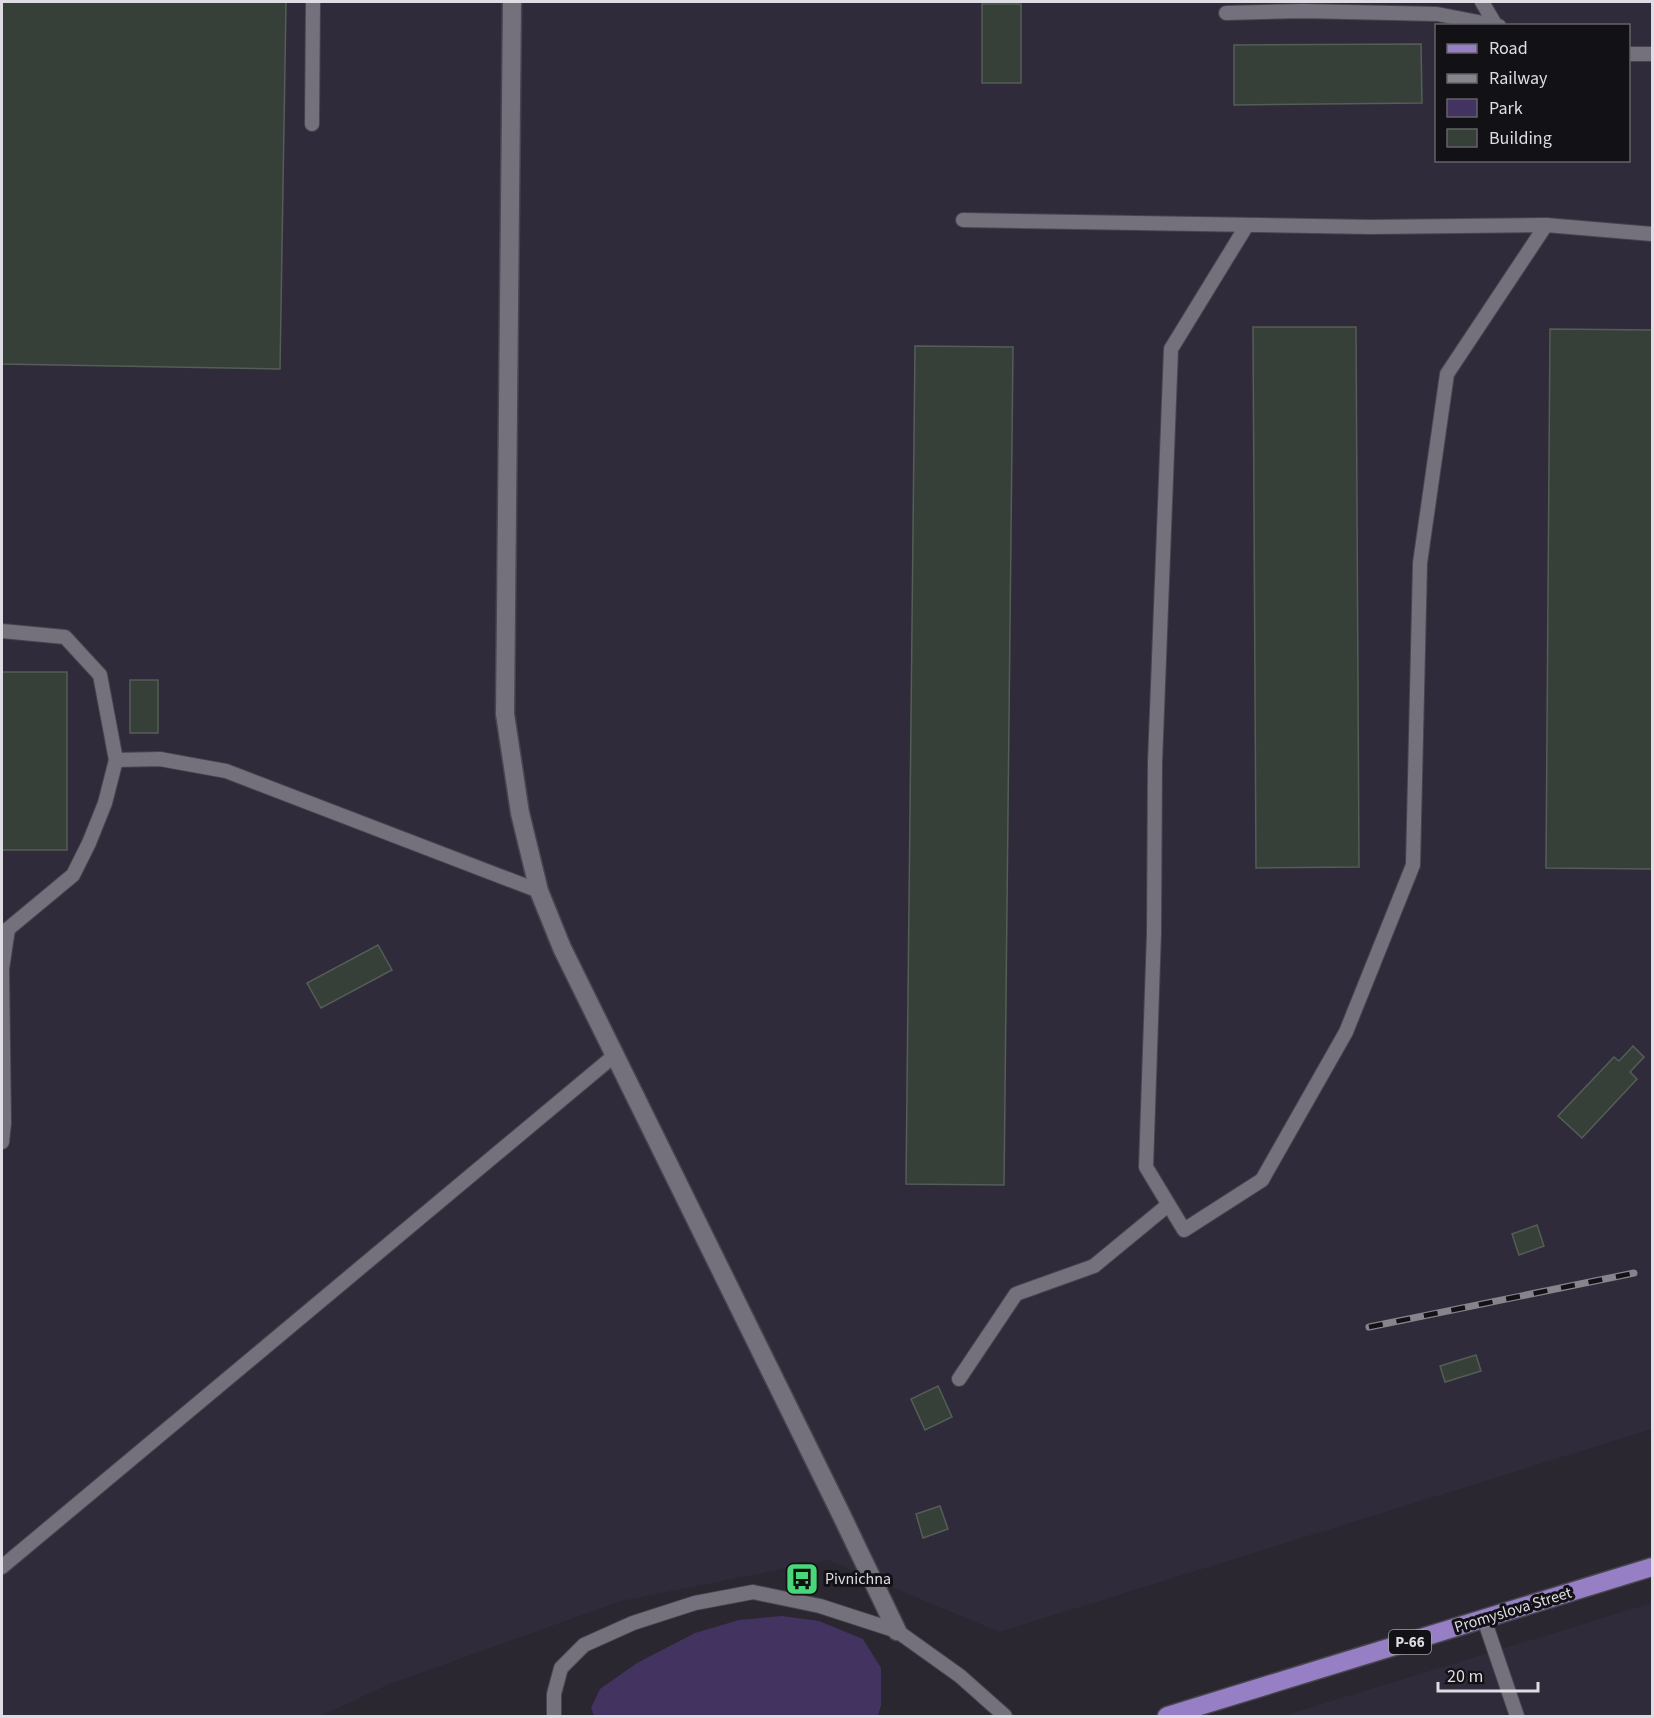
<svg xmlns="http://www.w3.org/2000/svg" width="1654" height="1718" font-family="'Source Sans 3',sans-serif">
	<style>
		.built { fill: #302b3b; fill-rule: evenodd }
		.green { fill: #433361 }
		.building { fill: #363f38; stroke: #545e56; stroke-width: 1.5 }
		.lines { fill: none; stroke-linecap: round; stroke-linejoin: round }
		.lane-casing { stroke: #47454d; stroke-width: 16 }
		.street-casing { stroke: #47454d; stroke-width: 21 }
		.primary-casing { stroke: #47454d; stroke-width: 21 }
		.lane { stroke: #74717c; stroke-width: 14 }
		.street { stroke: #74717c; stroke-width: 18 }
		.primary { stroke: #967fc4; stroke-width: 18 }
		.rail-casing { stroke: #86848c; stroke-width: 7 }
		.rail { stroke: #121115; stroke-width: 4.5; stroke-dasharray: 14; stroke-linecap: butt }
		.labels { text-anchor: middle; dominant-baseline: central; stroke-width: 6; stroke-linejoin: round; paint-order: stroke }
		.shield { fill: #121115; stroke: #a2a0a6; stroke-width: 1.5 }
		.shield-label { font-size: 15px; font-weight: bold; fill: #dfdde4 }
		.poi-label { font-size: 16px; fill: #dfdde4; stroke: #121115; text-anchor: start }
		.street-label { font-size: 16px; fill: #dfdde4; stroke: #121115 }
	</style>
	<rect width="100%" height="100%" fill="#2a2730"/>
	<g class="built">
		<path d="M2 2H1652V1429L999 1632 828 1560 621 1601 387 1685 321 1716H2ZM1436 26H1628V160H1436Z"/>
		<path d="M1652 1603V1716H1283Z"/>
	</g>
	<path class="green" d="M782 1616 819 1621 863 1639 881 1668V1705L878 1716H594L591 1708 600 1689 637 1663 695 1633 739 1620Z"/>
	<g class="building">
		<path d="M2 2H286L280 369 2 364Z"/>
		<rect x="982" y="4" width="39" height="79"/>
		<path d="M1421 44 1422 103 1234 105V45Z"/>
		<path d="M1253 327H1356L1359 867 1256 868Z"/>
		<path d="M1550 329 1652 330V869L1546 868Z"/>
		<path d="M915 346 1013 347 1004 1185 906 1184Z"/>
		<rect x="2" y="672" width="65" height="178"/>
		<rect x="130" y="680" width="28" height="53"/>
		<path d="M378 945 392 970 321 1008 307 983Z"/>
		<path d="M1633 1046 1644 1057 1630 1072 1637 1079 1582 1138 1558 1116 1614 1057 1619 1061Z"/>
		<path d="M1537 1225 1544 1246 1519 1255 1512 1234Z"/>
		<path d="M1476 1355 1481 1371 1445 1382 1440 1366Z"/>
		<path d="M938 1386 952 1417 925 1430 911 1399Z"/>
		<path d="M940 1506 948 1529 923 1538 916 1514Z"/>
	</g>
	<g class="lines">
		<g class="lane-casing">
			<g id="lane">
				<path d="M1482 2 1495 24"/>
				<path d="M1226 13 1303 11 1437 14 1499 26"/>
				<path d="M1628 54H1652"/>
				<path d="M312 124 313 2"/>
				<path d="M963 220 1371 227 1546 225 1652 234"/>
				<path d="M1247 225 1171 349 1155 762 1154 933 1146 1167 1184 1230 1262 1180 1346 1032 1413 865 1420 563 1447 374 1546 225"/>
				<path d="M2 631 65 637 100 675 116 760 160 759 226 771 539 891"/>
				<path d="M2 1142 4 1123 2 969 8 929 73 875 89 843 105 803 116 760"/>
				<path d="M959 1379 1016 1294 1094 1266 1168 1205"/>
				<path d="M2 1567 615 1055"/>
				<path d="M1484 1619 1517 1716"/>
				<path d="M554 1716V1694L561 1668 584 1645 633 1623 695 1603 753 1592 820 1606 897 1631 960 1676 1005 1716"/>
			</g>
		</g>
		<g class="street-casing">
			<path id="street" d="M512 2 505 714 520 813 539 891 562 948 839 1510 897 1631"/>
		</g>
		<g class="primary-casing">
			<path id="primary" d="M1167 1716 1652 1567"/>
		</g>
		<use href="#lane" class="lane"/>
		<use href="#street" class="street"/>
		<use href="#primary" class="primary"/>
		<g class="rail-casing">
			<path id="rail" d="M1369 1327 1634 1273"/>
		</g>
		<use href="#rail" class="rail"/>
	</g>
	<defs>
		<g id="bus-square" transform="scale(1.725)"><rect x="-9" y="-9" width="18" height="18" rx="4" fill="#48d779" stroke="#121115"/><path d="M-5-6H5V4H4V6H2V4H-2V6H-4V4H-5ZM-3.5-4V0h7V-4ZM-3.5 1.2v1.5H-2V1.2ZM2 1.2v1.5H3.5V1.2Z" fill="#111"/></g>
	</defs>
	<g fill-rule="evenodd">
		<use href="#bus-square" x="802" y="1579"/>
	</g>
	<g class="labels">
		<rect class="shield" x="1389" y="1630" width="42" height="24" rx="4.5"/>
		<g class="shield-label">
			<text x="1410" y="1642">Р-66</text>
		</g>
		<g class="poi-label">
			<text x="825" y="1579">Pivnichna</text>
		</g>
		<g class="street-label">
			<text transform="translate(1513 1610) rotate(-17)">Promyslova Street</text>
		</g>
	</g>
	<rect width="1654" height="1718" fill="none" stroke="#dfdde4" stroke-width="6"/>
	<rect x="1435" y="24" width="195" height="138" fill="#121115" stroke="#646368" stroke-width="1.5"/>
	<rect x="1447" y="44" width="30" height="9" fill="#967fc4" stroke="#646368" stroke-width="1.5"/>
	<text x="1489" y="54" font-size="18" fill="#dfdde4">Road</text>
	<rect x="1447" y="74" width="30" height="9" fill="#86848c" stroke="#646368" stroke-width="1.5"/>
	<text x="1489" y="84" font-size="18" fill="#dfdde4">Railway</text>
	<rect x="1447" y="99" width="30" height="18" fill="#433361" stroke="#646368" stroke-width="1.5"/>
	<text x="1489" y="114" font-size="18" fill="#dfdde4">Park</text>
	<rect x="1447" y="129" width="30" height="18" fill="#363f38" stroke="#646368" stroke-width="1.5"/>
	<text x="1489" y="144" font-size="18" fill="#dfdde4">Building</text>
	<path d="M1438 1682v9h100v-9" fill="none" stroke="#dfdde4" stroke-width="3"/>
	<text x="1447" y="1682" font-size="18" fill="#dfdde4" stroke="#121115" stroke-width="4.5" paint-order="stroke">20 m</text>
</svg>
